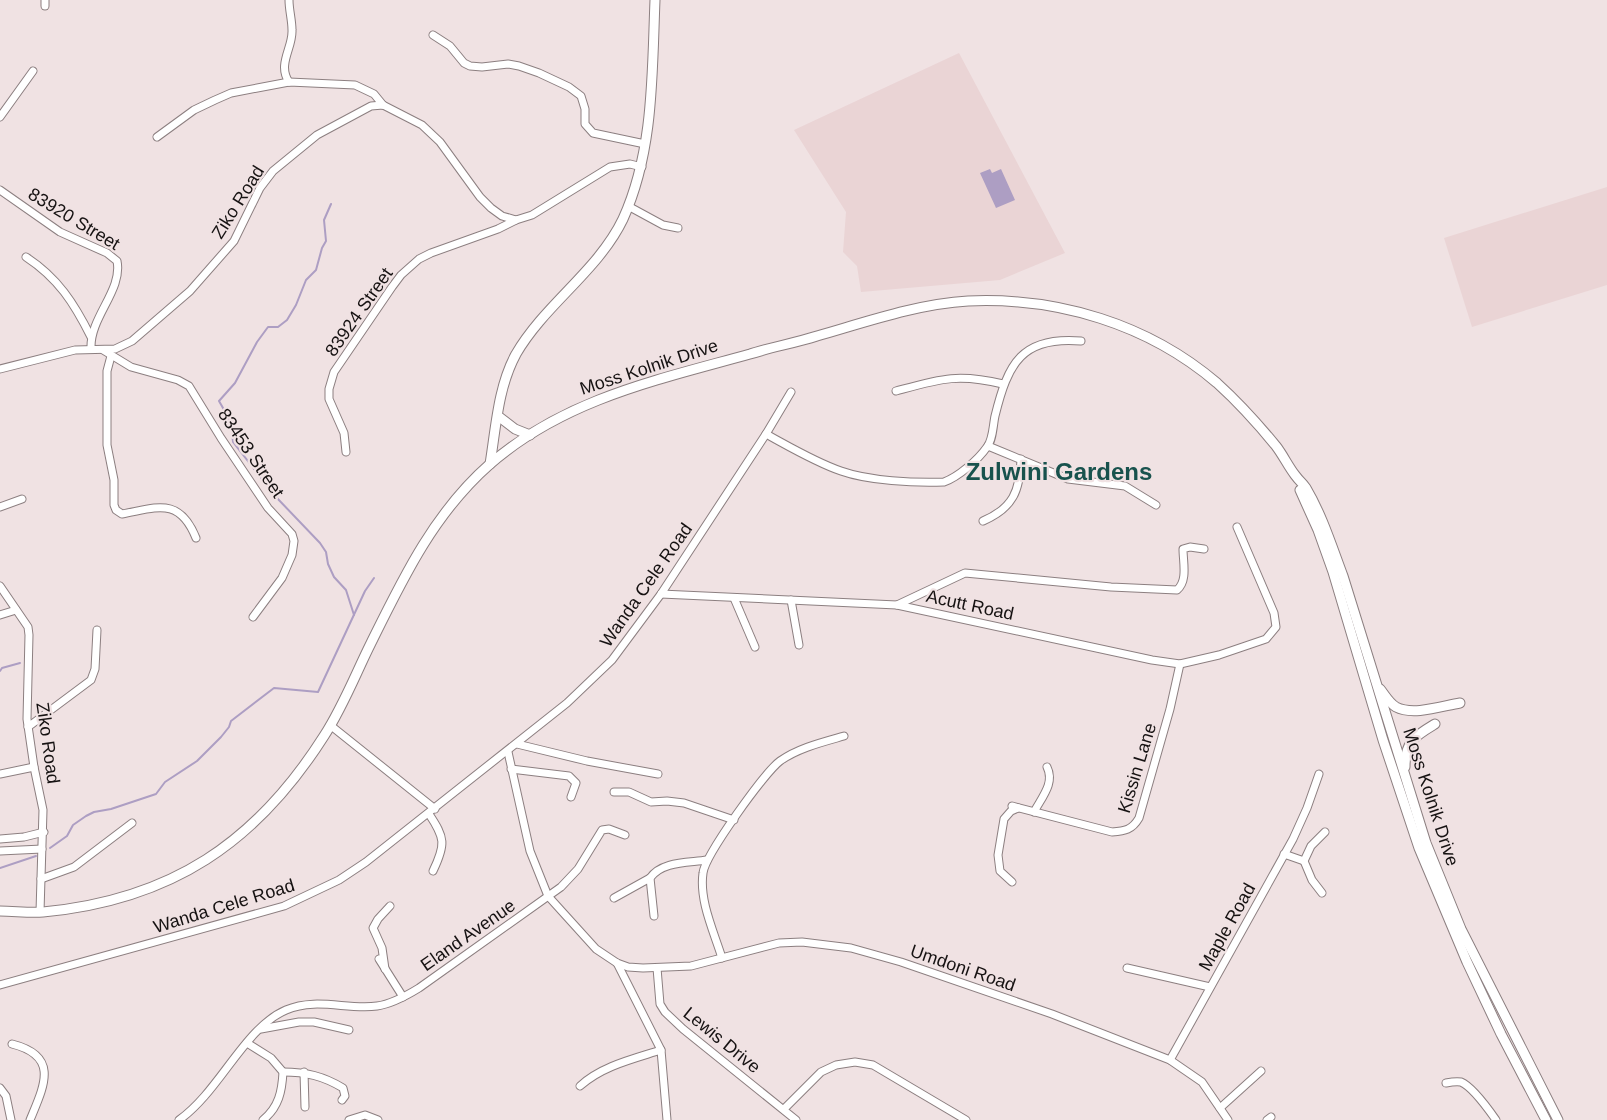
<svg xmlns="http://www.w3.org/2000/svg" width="1607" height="1120" font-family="Helvetica,sans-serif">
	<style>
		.built { fill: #ead4d5 }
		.water { fill: #ad9ec3 }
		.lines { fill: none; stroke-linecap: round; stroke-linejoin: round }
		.stream { stroke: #ad9ec3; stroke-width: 2 }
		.street-casing { stroke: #8c7f80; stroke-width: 9 }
		.secondary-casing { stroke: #8c7f80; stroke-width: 11 }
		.street { stroke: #fff; stroke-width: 7 }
		.secondary { stroke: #fff; stroke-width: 9 }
		.labels { text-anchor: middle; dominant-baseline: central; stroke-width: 4.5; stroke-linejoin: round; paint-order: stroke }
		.street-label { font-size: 18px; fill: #161212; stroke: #f0e2e3 }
		.district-label { font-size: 24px; font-weight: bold; fill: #18524d; stroke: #f0e2e3 }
	</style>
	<rect width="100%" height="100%" fill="#f0e2e3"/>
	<g class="built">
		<path d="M959 53 1065 253 1000 280 861 292 857 266 843 252 846 212 794 130Z"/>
		<path d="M1607 187V285L1472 327 1444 238Z"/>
	</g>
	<path class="water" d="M990 169 992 173 1001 169 1015 200 996 208 980 173Z"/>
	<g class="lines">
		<g class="stream">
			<path d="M331 204 324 220 326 241 322 248 316 270 306 280 296 305 287 320 278 327H268L257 342 235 383 219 401 231 422 233 442 276 497 320 543 326 552 328 564 334 577 346 590 354 615"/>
			<path d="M0 671 2 668 20 663"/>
			<path d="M50 848 67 836 73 825 86 816 94 812 111 809 156 794 165 782 197 761 221 737 229 727 231 721 274 688 318 692 365 591 374 578"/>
			<path d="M0 868 36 856"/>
		</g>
		<g class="street-casing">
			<g id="street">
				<path d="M45 0V6"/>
				<path d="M433 35 450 46 464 63 470 66 482 67 508 64 519 66 539 73 569 87 581 96 585 109V124L593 133 645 144"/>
				<path d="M289 82C277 64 293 48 292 30 292 20 289 10 289 0"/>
				<path d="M0 117 33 71"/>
				<path d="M157 137 194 110 215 100 231 93 289 82 355 85 374 94 383 105"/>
				<path d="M0 190 60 232 107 253 117 261C123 290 90 317 91 348"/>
				<path d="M628 206 663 225 678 228"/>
				<path d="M26 257C58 278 74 303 91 337"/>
				<path d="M103 350 131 367 178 380 189 386 221 438 268 508 292 534 294 541 292 555 282 578 253 617"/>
				<path d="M111 356 107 371V445L114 480V505L116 510 122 514C156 508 179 496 196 538"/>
				<path d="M0 369 75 350 115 349 132 341 190 291 234 241 260 188 273 171 317 135 371 106 383 105 422 125 440 142 480 197 491 208 502 216 516 220 532 215 610 167 630 164 642 167"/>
				<path d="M896 391C940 379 957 373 1003 384"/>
				<path d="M766 434C790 447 815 462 841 471 869 481 914 483 944 482 958 477 978 460 987 447 993 440 993 425 995 416 1008 363 1022 336 1081 341"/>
				<path d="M988 446 1068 479 1125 486 1156 505"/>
				<path d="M346 452 344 433 329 399V389L334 372 392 287 401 275 419 259 431 253 498 229 516 220"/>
				<path d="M0 507 22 499"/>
				<path d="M983 521C1013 508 1020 491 1021 459"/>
				<path d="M0 586 28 627 29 635 27 719 34 767 43 810 40 912"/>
				<path d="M661 594 897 605 1152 660 1180 664 1219 655 1266 639 1276 627 1274 613 1237 527"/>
				<path d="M734 598 755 647"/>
				<path d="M791 600 799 645"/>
				<path d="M897 605 965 573 1111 587 1177 590C1188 581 1183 562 1183 549L1190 547 1204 549"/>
				<path d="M0 615 16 610"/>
				<path d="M330 725 435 809"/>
				<path d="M28 727 91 680 95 669 97 630"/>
				<path d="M517 744 587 761 658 774"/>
				<path d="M508 752 530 851 548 896 596 949 617 963 628 967 643 968 691 966 779 943 802 942 851 948 901 962 1052 1014 1170 1060 1202 1082 1228 1120"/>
				<path d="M511 769 569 776 576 783 571 797"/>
				<path d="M0 774 34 767"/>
				<path d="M614 792H629L651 802 667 801 684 803 734 820"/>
				<path d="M1012 806 1112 832C1125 831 1132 830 1139 818L1170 709 1180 664"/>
				<path d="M1034 812C1042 797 1055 783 1047 767"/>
				<path d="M429 814C445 838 446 844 433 871"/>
				<path d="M0 839 24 837 44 832"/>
				<path d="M0 851 42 849"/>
				<path d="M1284 854 1304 861 1311 846 1325 832"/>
				<path d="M1304 861 1312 880 1322 893"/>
				<path d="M41 879 74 867 132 823"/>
				<path d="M1012 882 1000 871 998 855 1004 819 1011 811 1018 808"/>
				<path d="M614 898 650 878"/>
				<path d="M654 916 650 878C662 861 688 863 707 860"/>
				<path d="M722 958C714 932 699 901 703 873 705 855 765 772 780 761 798 748 823 742 844 736"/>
				<path d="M379 959 403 997"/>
				<path d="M617 963 661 1050 667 1120"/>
				<path d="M657 968 660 1004 665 1012 683 1029 796 1120"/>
				<path d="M1127 968 1210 987"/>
				<path d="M385 969 382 948 373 928 378 919 390 906"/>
				<path d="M0 985 284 906 339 880 366 862 567 703 612 660 661 594 766 434 791 392"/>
				<path d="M261 1029 299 1022H314L349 1030"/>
				<path d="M247 1043 271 1058 283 1072C282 1091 279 1107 263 1120"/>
				<path d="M12 1044C60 1056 44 1086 30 1120"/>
				<path d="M1170 1060 1293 839 1307 808 1319 774"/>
				<path d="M283 1072C306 1072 323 1076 343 1088L345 1096 342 1100"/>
				<path d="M304 1072 305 1107"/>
				<path d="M1446 1083C1451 1082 1456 1081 1461 1082 1473 1087 1489 1110 1496 1120"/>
				<path d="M580 1086C602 1066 633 1059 661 1050"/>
				<path d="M0 1088 6 1096 11 1120"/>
				<path d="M1220 1108 1261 1071"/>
				<path d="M784 1109 821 1072 836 1065 855 1062 873 1065 966 1120"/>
				<path d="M179 1120C220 1091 244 1028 286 1010 316 997 347 1010 377 1006 392 1004 406 996 419 988L561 887 578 869 602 830 609 829 625 835"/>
				<path d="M349 1120 365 1115 378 1120"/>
				<path d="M1267 1120 1271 1117"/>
			</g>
		</g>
		<g class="secondary-casing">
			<g id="secondary">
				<path d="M498 416 515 429 530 435"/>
				<path d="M490 464C496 427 498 387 516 354 545 304 598 271 623 219 654 151 652 73 655 0"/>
				<path d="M1300 490 1318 530 1333 572 1383 740 1419 848 1467 962 1501 1034 1546 1120"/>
				<path d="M1380 689C1385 695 1389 703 1396 707 1413 716 1442 706 1460 703"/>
				<path d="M1405 767C1405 741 1415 736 1435 724"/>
				<path d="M0 911C14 911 29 913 43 912 171 900 256 843 324 736 343 707 356 673 371 643 403 578 434 513 490 464 565 399 657 380 750 354 772 347 795 343 817 336 866 322 917 304 968 301 1058 297 1148 324 1217 383 1238 402 1258 424 1276 446 1283 455 1288 466 1295 475 1301 483 1300 480 1306 488 1322 515 1332 547 1343 576L1426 843 1461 929 1558 1120"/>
			</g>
		</g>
		<use href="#street" class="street"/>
		<use href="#secondary" class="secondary"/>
	</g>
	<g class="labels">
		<g class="street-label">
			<text transform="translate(238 202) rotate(-58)">Ziko Road</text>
			<text transform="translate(74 219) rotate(31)">83920 Street</text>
			<text transform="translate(359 312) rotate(-55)">83924 Street</text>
			<text transform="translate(649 367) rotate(-18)">Moss Kolnik Drive</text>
			<text transform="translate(251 453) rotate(56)">83453 Street</text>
			<text transform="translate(646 585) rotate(-55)">Wanda Cele Road</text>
			<text transform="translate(970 605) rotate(12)">Acutt Road</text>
			<text transform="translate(48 743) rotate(82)">Ziko Road</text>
			<text transform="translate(1137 768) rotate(-73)">Kissin Lane</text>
			<text transform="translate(1431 797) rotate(72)">Moss Kolnik Drive</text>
			<text transform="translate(224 906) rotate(-17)">Wanda Cele Road</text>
			<text transform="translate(1227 927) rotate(-61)">Maple Road</text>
			<text transform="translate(468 935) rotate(-35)">Eland Avenue</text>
			<text transform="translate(963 968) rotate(19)">Umdoni Road</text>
			<text transform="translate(722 1040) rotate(39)">Lewis Drive</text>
		</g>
		<g class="district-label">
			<text x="1059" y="471">Zulwini Gardens</text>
		</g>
	</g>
</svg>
